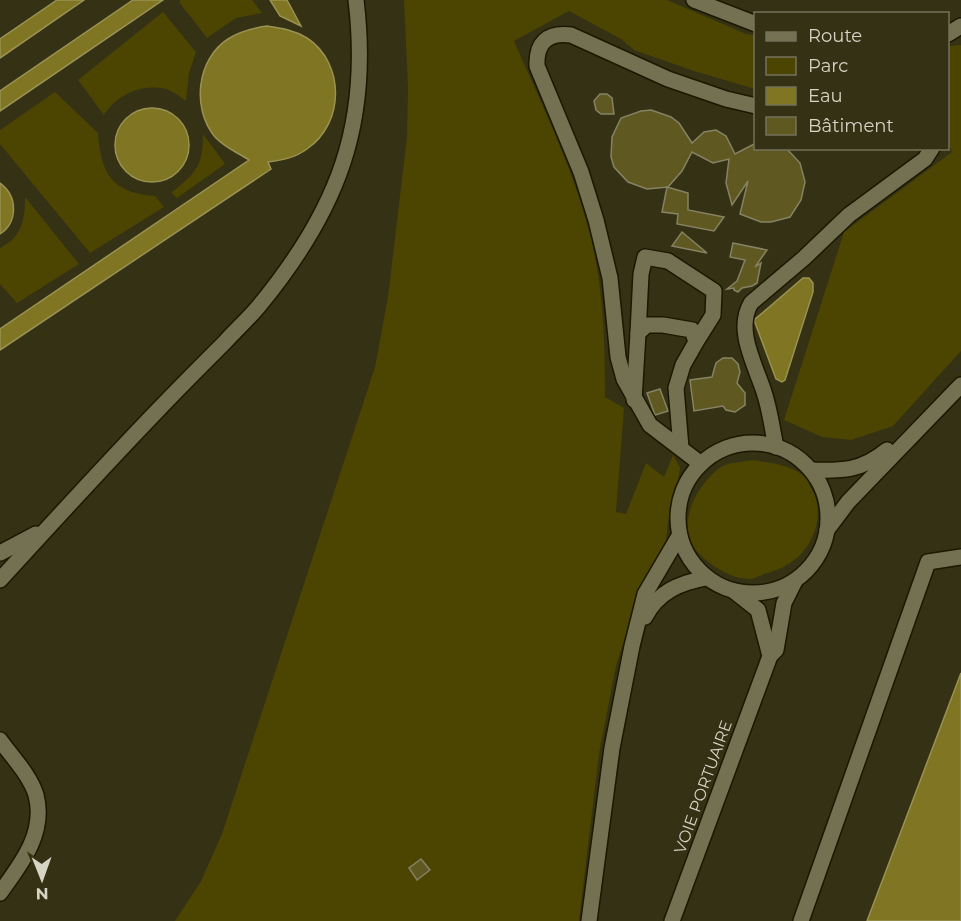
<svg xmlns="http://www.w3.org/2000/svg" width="961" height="921" font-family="Montserrat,sans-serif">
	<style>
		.green { fill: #4c4401 }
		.water { fill: #7f7522; stroke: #999253; stroke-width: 1.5 }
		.building { fill: #5f5821; stroke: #868264; stroke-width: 1.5 }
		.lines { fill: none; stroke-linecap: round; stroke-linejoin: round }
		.minor-casing { stroke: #1c1800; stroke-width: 18 }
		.minor { stroke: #747153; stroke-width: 15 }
		.labels { text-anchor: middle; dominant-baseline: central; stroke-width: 5; stroke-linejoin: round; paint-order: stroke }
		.street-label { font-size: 16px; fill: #d6d4c4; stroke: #343115 }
	</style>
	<rect width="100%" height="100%" fill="#343115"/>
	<g class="green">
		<path d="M181 0H252L262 13 236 18 207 38 179 2Z"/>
		<path d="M404 0H667L746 34 755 35V89L694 71 634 50 621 39 569 11 514 41C543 108 577 175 593 247 604 297 605 346 605 397L624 408 616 512 626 514 646 463 664 477 673 455 680 468 678 482 670 506 666 540 640 591 616 666 599 754 579 921H175L201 881 222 834 375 367 388 297 407 137 408 88Z"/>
		<path d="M163 12 196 52 189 73 186 101C180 97 173 91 166 89 142 83 116 95 104 115L78 80Z"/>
		<path d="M961 45V351L893 426 851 440 822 437 784 420 844 232 952 152 948 143V46Z"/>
		<path d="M55 92 98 133C101 174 112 193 155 196L164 207 90 253 0 144V130Z"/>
		<path d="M203 134 225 164 177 198 171 193C196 173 203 166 203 134Z"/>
		<path d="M25 197 79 264 17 303 0 284V248C22 237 25 220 25 197Z"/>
		<path d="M752 460C770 463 789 464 804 476 807 479 809 484 811 488 825 510 816 541 797 558 787 566 776 571 764 574 760 576 755 578 751 579 732 580 707 564 696 550 675 524 697 484 721 467 729 462 743 462 752 460Z"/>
	</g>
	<g class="water">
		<path d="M57 0H84L0 58V39Z"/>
		<path d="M133 0H163L0 111V91Z"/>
		<path d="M270 0H287L301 26 280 16Z"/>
		<path d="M267 26C281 28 294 30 307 38 345 63 345 123 307 149 295 158 282 160 268 162L271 169 0 350V329L249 160C237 152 225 148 215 137 191 108 197 59 228 39 240 31 253 28 267 26Z"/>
		<circle cx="152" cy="145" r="37"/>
		<path d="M0 183C18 196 18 222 0 234Z"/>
		<path d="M803 278H809L813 283V292L785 380 782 382 776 379 754 320Z"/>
		<path d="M961 673V921H867Z"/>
	</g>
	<g class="building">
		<path d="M600 94H607L612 98 614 114H601L596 110 594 101Z"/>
		<path d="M651 110 671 117 679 123 692 143 704 132 716 130 726 136 735 154 756 143V148H786L800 163 805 182 801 200 790 217 771 222H761L740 214 748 181 732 205 726 183 729 159 713 163 692 152 682 171 668 187 647 189 628 182 614 167 611 157 612 137 621 118 641 111Z"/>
		<path d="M667 187 688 193V210L724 217 714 231 677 224 678 214 662 212Z"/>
		<path d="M682 232 707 253 672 246Z"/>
		<path d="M733 243 767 250 755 267 761 263 757 283 752 286 742 288 738 292 734 290V288L727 289 737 281 745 260 730 257Z"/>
		<path d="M723 358H732L738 364 740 372 737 383 745 393V405L735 412 726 410 723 406 694 411 690 380 712 377 716 363Z"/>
		<path d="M660 389 668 411 655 415 647 393Z"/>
		<path d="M421 859 430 870 417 880 409 868Z"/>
	</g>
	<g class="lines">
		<g class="minor-casing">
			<g id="minor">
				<path d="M694 0 756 24"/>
				<path d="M948 34 961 26"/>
				<path d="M638 333 641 274 645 257 668 261 714 291 713 315 696 342"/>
				<path d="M634 400 638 333 647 325H663L692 330 696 342 683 365 676 388 681 448"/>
				<circle cx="753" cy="518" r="75"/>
				<path d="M776 447C772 428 770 410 764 392 755 364 735 330 751 303L804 258 849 215 925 159 932 148"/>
				<path d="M701 464 650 425 624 379 618 357 610 278 596 220 581 172 537 66C536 43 547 32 571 35L668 79 726 99 756 106"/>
				<path d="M811 470C843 471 861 471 887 450"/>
				<path d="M827 530 848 502 961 385"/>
				<path d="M0 553 36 534"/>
				<path d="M0 580C52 523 104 466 158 410 180 387 202 365 225 342 236 330 249 318 259 306 338 210 371 124 356 0"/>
				<path d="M734 591 758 610 770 656"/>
				<path d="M645 617C658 592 679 583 706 578"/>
				<path d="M0 740C12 757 30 775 36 795 46 833 21 864 0 893"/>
				<path d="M589 921 612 748 632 646 645 594 679 536"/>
				<path d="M672 921 770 656 776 650 784 603 795 581"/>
				<path d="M801 921 928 562 961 557"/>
			</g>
		</g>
		<use href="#minor" class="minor"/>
	</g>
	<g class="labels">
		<g class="street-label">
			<text transform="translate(703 787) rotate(-70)">VOIE PORTUAIRE</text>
		</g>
	</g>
	<rect x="754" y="12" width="195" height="138" fill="#343115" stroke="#75725b" stroke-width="1.5"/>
	<rect x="766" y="32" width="30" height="9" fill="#747153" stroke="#75725b" stroke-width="1.5"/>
	<text x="808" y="42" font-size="18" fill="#d6d4c4">Route</text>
	<rect x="766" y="57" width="30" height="18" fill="#4c4401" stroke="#75725b" stroke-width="1.5"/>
	<text x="808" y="72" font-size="18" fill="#d6d4c4">Parc</text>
	<rect x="766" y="87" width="30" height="18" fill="#7f7522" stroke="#75725b" stroke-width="1.5"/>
	<text x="808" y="102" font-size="18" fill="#d6d4c4">Eau</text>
	<rect x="766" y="117" width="30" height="18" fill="#5f5821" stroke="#75725b" stroke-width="1.5"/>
	<text x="808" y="132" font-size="18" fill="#d6d4c4">Bâtiment</text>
	<g transform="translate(42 879) rotate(179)" stroke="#343115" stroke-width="4.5" paint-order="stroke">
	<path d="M0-4.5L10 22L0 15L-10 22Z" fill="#d6d4c4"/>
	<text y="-9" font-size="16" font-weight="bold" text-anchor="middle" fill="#d6d4c4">N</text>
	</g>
</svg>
